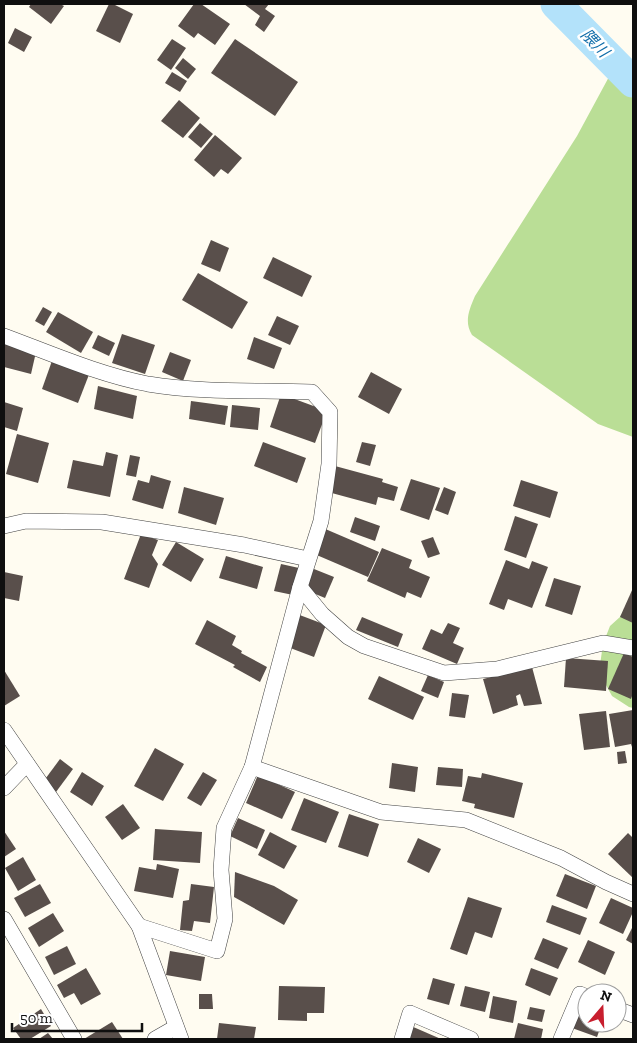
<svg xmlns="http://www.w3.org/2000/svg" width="637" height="1043" font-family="'Zilla Slab','Noto Sans JP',serif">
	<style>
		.forest { fill: #bade96 }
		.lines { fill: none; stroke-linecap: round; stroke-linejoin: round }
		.river { stroke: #b3e2fa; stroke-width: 31 }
		.building { fill: #594f4b }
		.street-casing { stroke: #424242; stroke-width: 16 }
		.street { stroke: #fff; stroke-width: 15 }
		.labels { text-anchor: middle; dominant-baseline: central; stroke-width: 5; stroke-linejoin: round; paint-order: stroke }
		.water-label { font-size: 16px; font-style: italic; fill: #106da9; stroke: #fff }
	</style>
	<rect width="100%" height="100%" fill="#fffcf1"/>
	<g class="forest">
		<path d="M617 62 633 68V437L598 424 472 335C464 322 469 310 475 296L577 136Z"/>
		<path d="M633 595V708L629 707 612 696 599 672 603 644 610 626 620 617Z"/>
	</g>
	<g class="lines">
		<path class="river" d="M556 4 633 82"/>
	</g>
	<g class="building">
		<path d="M31 4H60L64 6 51 24 29 7Z"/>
		<path d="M109 4H113L133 14 120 43 96 31Z"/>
		<path d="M194 4H201L230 24 215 45 198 33 194 38 178 26Z"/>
		<path d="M244 4H269L265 9 275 16 264 32 255 25 260 16Z"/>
		<path d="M15 28 32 37 24 52 8 43Z"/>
		<path d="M172 39 186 48 171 70 157 60Z"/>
		<path d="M235 39 298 82 275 116 211 73Z"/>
		<path d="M183 58 196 69 188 79 175 68Z"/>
		<path d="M172 72 187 81 180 92 165 83Z"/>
		<path d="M179 100 200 118 183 138 161 121Z"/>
		<path d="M200 123 213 134 201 148 188 137Z"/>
		<path d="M215 135 242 158 228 174 221 169 214 177 194 160Z"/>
		<path d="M211 240 229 248 220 272 201 264Z"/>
		<path d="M273 257 312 276 302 297 263 278Z"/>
		<path d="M198 273 248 302 232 329 182 300Z"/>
		<path d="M43 307 52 312 44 326 35 321Z"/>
		<path d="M58 312 93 332 81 353 46 332Z"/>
		<path d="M277 316 299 326 290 345 268 335Z"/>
		<path d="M122 334 155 345 145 374 112 363Z"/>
		<path d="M98 335 115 343 109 356 92 348Z"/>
		<path d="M254 337 282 348 274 369 247 359Z"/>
		<path d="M4 344 36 352 31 374 4 367Z"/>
		<path d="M170 352 191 360 183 381 162 372Z"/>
		<path d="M53 358 90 372 78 403 42 389Z"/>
		<path d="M371 372 402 389 389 414 358 397Z"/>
		<path d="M98 386 137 396 133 419 94 409Z"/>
		<path d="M281 394 327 411 315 443 270 427Z"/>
		<path d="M191 401 228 406 225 425 189 419Z"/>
		<path d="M4 402 23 408 17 431 4 427Z"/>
		<path d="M232 405 260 408 258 430 230 427Z"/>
		<path d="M17 434 49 443 38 483 6 474Z"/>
		<path d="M263 442 306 458 297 483 254 466Z"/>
		<path d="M362 442 376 445 370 466 356 462Z"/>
		<path d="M106 452 118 455 110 497 67 488 73 460 103 466Z"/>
		<path d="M130 455 140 457 136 477 126 475Z"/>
		<path d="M335 466 383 479 382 482 398 487 394 501 378 497 376 505 328 492Z"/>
		<path d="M151 475 171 481 163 509 132 500 138 480 149 483Z"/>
		<path d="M411 479 440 488 429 520 400 510Z"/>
		<path d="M521 480 558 492 550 518 513 506Z"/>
		<path d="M184 487 224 498 216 525 178 513Z"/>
		<path d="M444 487 456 492 448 515 435 510Z"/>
		<path d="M515 516 538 524 526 558 504 550Z"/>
		<path d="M355 517 380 526 375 541 350 532Z"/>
		<path d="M323 528 379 552 368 577 312 553Z"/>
		<path d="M141 534 158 540 152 555 158 564 149 588 124 579Z"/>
		<path d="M433 537 440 554 428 558 421 541Z"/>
		<path d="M176 542 204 559 191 582 162 565Z"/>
		<path d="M382 548 412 560 409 568 430 577 421 598 407 592 405 598 367 581Z"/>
		<path d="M226 556 263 567 257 589 219 578Z"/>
		<path d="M506 560 529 569 532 561 548 567 532 608 508 599 504 610 489 604Z"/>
		<path d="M281 564 299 568 293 595 274 591Z"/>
		<path d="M309 567 334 577 325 598 301 588Z"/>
		<path d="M4 572 23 576 19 601 4 598Z"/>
		<path d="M554 578 581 586 572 615 545 606Z"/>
		<path d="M633 588V623L620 617Z"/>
		<path d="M297 614 326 625 314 657 285 646Z"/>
		<path d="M362 617 403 634 398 647 356 630Z"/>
		<path d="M207 620 236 636 232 645 242 651 241 653 267 667 260 682 233 667 235 665 195 644Z"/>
		<path d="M448 623 460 628 453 643 464 648 457 664 422 649 431 629 442 634Z"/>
		<path d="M624 653 633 657V693L631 699 608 689Z"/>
		<path d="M566 658 608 661 606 691 564 687Z"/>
		<path d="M532 667 542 704 524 706 520 694 516 696 518 705 493 714 483 679Z"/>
		<path d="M4 670 20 696 4 706Z"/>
		<path d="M428 675 444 682 438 698 421 691Z"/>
		<path d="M379 676 424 697 413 720 368 699Z"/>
		<path d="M452 693 469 695 465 718 449 716Z"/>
		<path d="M633 710V750L631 744 615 747 609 714Z"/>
		<path d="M606 711 610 747 584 750 579 714Z"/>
		<path d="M155 748 184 764 163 801 134 786Z"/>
		<path d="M625 751 627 763 618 764 617 752Z"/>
		<path d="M60 759 73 769 56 792 43 782Z"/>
		<path d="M392 763 418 767 415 792 389 788Z"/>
		<path d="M438 767 463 769 462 787 436 785Z"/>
		<path d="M82 772 104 786 92 806 70 792Z"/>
		<path d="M203 772 217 780 201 806 187 798Z"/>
		<path d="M482 773 523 783 514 818 474 808 475 804 462 801 468 776 481 778Z"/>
		<path d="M258 775 295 792 282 819 246 803Z"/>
		<path d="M304 798 339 812 326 843 291 830Z"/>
		<path d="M123 804 140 828 122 840 105 817Z"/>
		<path d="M349 814 379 824 368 857 338 847Z"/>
		<path d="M238 818 265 830 257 849 230 836Z"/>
		<path d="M155 829 202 832 200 863 153 860Z"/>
		<path d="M4 831 16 849 4 857Z"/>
		<path d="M270 832 297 846 284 869 258 855Z"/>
		<path d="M628 833 633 838V878L608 854Z"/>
		<path d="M418 838 441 849 429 873 407 862Z"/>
		<path d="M23 857 36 880 18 891 5 868Z"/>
		<path d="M157 864 179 869 173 898 134 891 139 867 156 870Z"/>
		<path d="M235 872 274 886 298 900 284 925 234 897Z"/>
		<path d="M565 874 596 886 587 909 556 896Z"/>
		<path d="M40 884 51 903 25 917 14 898Z"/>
		<path d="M191 884 214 887 210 923 194 921 192 931 180 930 183 901 189 900Z"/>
		<path d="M468 897 502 908 492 938 475 932 467 955 450 949Z"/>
		<path d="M611 898 633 908V912L623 934 599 923Z"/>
		<path d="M552 905 587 918 580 935 546 922Z"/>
		<path d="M53 913 64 931 39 947 28 928Z"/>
		<path d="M633 926V944L626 940Z"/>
		<path d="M543 938 568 948 558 969 534 959Z"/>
		<path d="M588 940 615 952 605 975 578 962Z"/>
		<path d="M67 946 76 964 54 975 45 957Z"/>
		<path d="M170 951 205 957 201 981 166 975Z"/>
		<path d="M86 968 101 994 81 1005 74 993 64 998 57 985Z"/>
		<path d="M531 968 558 978 550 996 525 985Z"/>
		<path d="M433 978 455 984 449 1005 427 999Z"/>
		<path d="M279 986 325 987 324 1013H307V1021L278 1020Z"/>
		<path d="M465 986 490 992 485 1012 460 1006Z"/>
		<path d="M199 994H212L213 1009H199Z"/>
		<path d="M493 996 517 1001 513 1023 489 1018Z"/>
		<path d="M530 1007 545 1010 542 1022 527 1019Z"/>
		<path d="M580 1007 587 1010V1023H602L597 1037 572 1028Z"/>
		<path d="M41 1009 51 1026 30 1039H21L13 1028Z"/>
		<path d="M112 1022 123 1039H84Z"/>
		<path d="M219 1023 256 1027 254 1039H217Z"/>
		<path d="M518 1023 543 1029 541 1039H514Z"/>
		<path d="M411 1026 441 1039H406Z"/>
		<path d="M48 1033 53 1039H39Z"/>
	</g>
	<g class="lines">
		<g class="street-casing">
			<g id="street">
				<path d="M4 336C50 353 100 375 148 384 203 393 257 390 312 392L330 412 329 464 321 521 300 587 252 767 224 828 221 870 225 919 217 951 139 926"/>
				<path d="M4 526 26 521 102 522 244 545 308 559"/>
				<path d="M300 587 322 614 348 637 364 646 444 673 497 669 603 643 633 648"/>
				<path d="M4 730 139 926 181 1039"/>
				<path d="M252 767 381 812 466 820 561 858 606 882 633 894"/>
				<path d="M4 788 27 764"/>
				<path d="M4 919 74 1039"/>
				<path d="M617 1009 633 1015"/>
				<path d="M155 1039 176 1027"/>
				<path d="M402 1039 410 1013 471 1039"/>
				<path d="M561 1039 580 994 587 997"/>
			</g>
		</g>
		<use href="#street" class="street"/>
	</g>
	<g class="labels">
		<g class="water-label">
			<text transform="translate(595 43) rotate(46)">隈川</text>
		</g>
	</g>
	<rect width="637" height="1043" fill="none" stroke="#0f0f0f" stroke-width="10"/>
	<g transform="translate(602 1008) rotate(19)"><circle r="24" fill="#ffffff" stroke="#9f9f9f"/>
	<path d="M0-4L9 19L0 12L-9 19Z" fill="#c81e2e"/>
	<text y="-8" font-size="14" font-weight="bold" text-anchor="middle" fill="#0f0f0f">N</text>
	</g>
	<path d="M12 1023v8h130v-8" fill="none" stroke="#0f0f0f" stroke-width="2.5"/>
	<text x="20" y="1023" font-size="15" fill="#0f0f0f" stroke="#ffffff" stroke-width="4" paint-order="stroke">50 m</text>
</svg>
